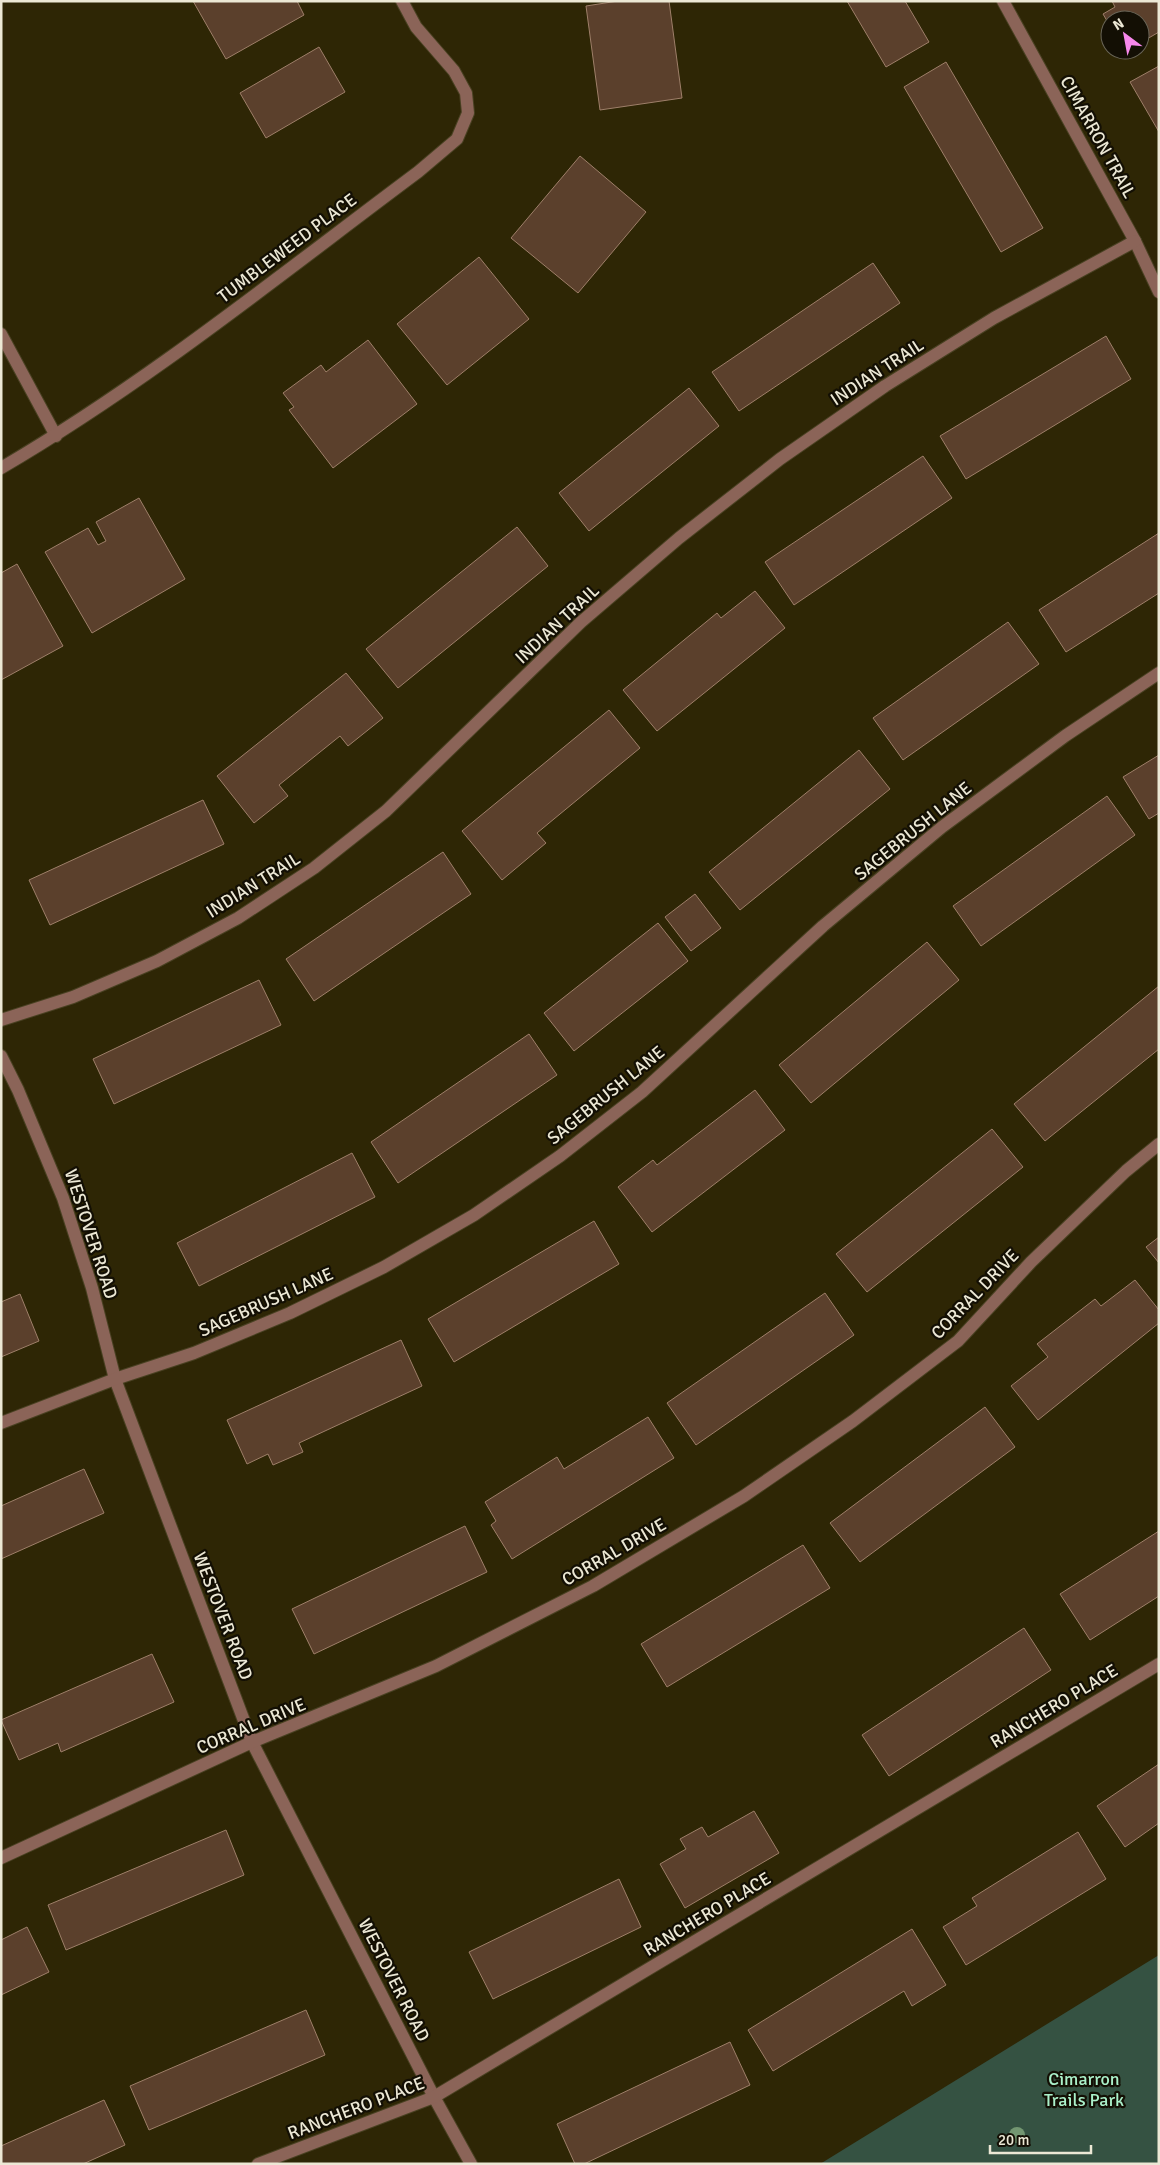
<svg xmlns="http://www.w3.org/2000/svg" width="1160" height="2165" font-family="Signika,sans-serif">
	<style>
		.green { fill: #355242 }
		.building { fill: #5b402c; stroke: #9e7f69 }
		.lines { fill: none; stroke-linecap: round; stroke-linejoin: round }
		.minor-casing { stroke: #494122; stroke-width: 14 }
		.minor { stroke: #8b6458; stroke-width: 12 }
		.tree { fill: #739671 }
		.labels { text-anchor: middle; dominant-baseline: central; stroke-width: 4.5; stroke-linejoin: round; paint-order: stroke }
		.street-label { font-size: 18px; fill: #ece8d5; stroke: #130f04 }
		.park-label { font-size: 18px; fill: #abf1ca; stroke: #130f04 }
	</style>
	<rect width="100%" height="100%" fill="#2e2605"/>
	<path class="green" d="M1159 1955V2164H820Z"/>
	<g class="building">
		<path d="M193 1H297L304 15 226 59Z"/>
		<path d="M618 1H669L682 98 600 110 586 6Z"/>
		<path d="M847 1H905L929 42 886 67Z"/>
		<path d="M1112 1H1159V32L1140 43V20H1110V26L1103 14 1115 7Z"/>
		<path d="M319 47 345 92 266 138 240 93Z"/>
		<path d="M946 62 1043 228 1001 252 904 87Z"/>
		<path d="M1159 66V132L1130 82Z"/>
		<path d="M580 156 646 212 578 293 511 238Z"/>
		<path d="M479 257 529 319 447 385 397 324Z"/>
		<path d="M873 263 900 303 739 411 712 372Z"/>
		<path d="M1106 336 1131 379 966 479 940 436Z"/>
		<path d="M368 340 417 404 333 468 289 410 294 407 283 393 321 365 326 372Z"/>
		<path d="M689 388 719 426 589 531 559 493Z"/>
		<path d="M923 456 952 498 794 605 765 562Z"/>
		<path d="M139 498 185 579 92 633 45 552 88 528 98 545 106 541 96 522Z"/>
		<path d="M517 527 548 566 398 688 366 649Z"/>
		<path d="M1159 533V593L1066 652 1039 610Z"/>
		<path d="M17 564 63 646 1 680V573Z"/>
		<path d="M755 591 785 628 657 731 623 690 717 613 721 618Z"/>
		<path d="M1008 622 1039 664 903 760 873 718Z"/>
		<path d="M346 673 383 718 348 746 340 736 279 785 288 796 254 823 217 776Z"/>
		<path d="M609 710 640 748 537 833 546 843 502 880 462 831Z"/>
		<path d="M859 750 890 789 740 910 709 872Z"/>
		<path d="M1159 755V813L1149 819 1123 777Z"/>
		<path d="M1107 796 1135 835 981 946 953 906Z"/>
		<path d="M203 800 224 844 50 925 29 880Z"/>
		<path d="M443 852 471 894 314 1001 286 959Z"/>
		<path d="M695 894 721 928 691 951 665 917Z"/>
		<path d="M658 923 688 961 574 1051 544 1013Z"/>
		<path d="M927 942 959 980 811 1103 779 1065Z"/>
		<path d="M259 980 281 1025 114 1104 93 1059Z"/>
		<path d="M1159 986V1049L1045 1141 1014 1104Z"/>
		<path d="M529 1034 557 1075 398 1183 371 1142Z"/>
		<path d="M755 1090 785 1130 652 1232 618 1187 653 1160 657 1165Z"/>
		<path d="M992 1129 1023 1167 867 1292 836 1254Z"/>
		<path d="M352 1153 375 1197 199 1286 177 1243Z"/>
		<path d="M594 1221 619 1264 454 1362 428 1319Z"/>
		<path d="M1159 1237V1263L1146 1247Z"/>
		<path d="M1135 1280 1159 1310V1323L1038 1420 1011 1386 1048 1357 1037 1344 1095 1299 1101 1306Z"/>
		<path d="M825 1293 854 1335 696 1445 667 1403Z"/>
		<path d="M20 1294 39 1341 1 1357V1302Z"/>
		<path d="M401 1340 422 1386 299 1443 303 1452 273 1465 268 1454 247 1464 227 1420Z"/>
		<path d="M985 1407 1015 1447 860 1562 830 1523Z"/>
		<path d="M648 1417 674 1458 512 1559 491 1525 496 1521 485 1502 557 1457 564 1469Z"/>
		<path d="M84 1469 104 1513 1 1559V1506Z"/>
		<path d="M465 1526 487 1572 314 1654 292 1609Z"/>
		<path d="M1159 1531V1596L1090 1640 1060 1594Z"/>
		<path d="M803 1545 830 1588 667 1687 641 1644Z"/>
		<path d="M1024 1628 1051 1670 889 1776 862 1735Z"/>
		<path d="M152 1654 174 1702 61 1752 58 1743 19 1760 1 1720Z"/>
		<path d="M1159 1764V1823L1125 1847 1097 1806Z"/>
		<path d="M754 1811 779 1853 685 1908 660 1864 686 1849 680 1839 702 1827 708 1837Z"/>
		<path d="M226 1830 244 1875 66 1950 48 1905Z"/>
		<path d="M1078 1832 1106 1879 966 1965 943 1927 977 1906 972 1898Z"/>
		<path d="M619 1879 641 1927 493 1999 469 1952Z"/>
		<path d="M27 1927 49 1972 1 1995V1940Z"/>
		<path d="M912 1929 946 1985 912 2006 904 1991 773 2071 748 2030Z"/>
		<path d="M306 2010 325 2055 149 2130 130 2086Z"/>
		<path d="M730 2042 750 2085 584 2164H575L557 2124Z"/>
		<path d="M104 2100 125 2145 83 2164H1V2146Z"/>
	</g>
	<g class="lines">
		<g class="minor-casing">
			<g id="minor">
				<path d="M1003 1 1135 241 1159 292"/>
				<path d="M1 334 56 436"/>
				<path d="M1 468C148 382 281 274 418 172L457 139 468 113 466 93 454 71 416 27 402 1"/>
				<path d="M1 1020 73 997 157 961 238 918 314 868 386 811 581 622 679 538 780 459 885 386 994 318 1135 241"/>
				<path d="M1 1056 18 1090 63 1198 92 1288 115 1379 252 1742 434 2097 471 2164"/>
				<path d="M1 1423 115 1379 194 1353 290 1313 384 1267 474 1215 560 1156 642 1092 823 926 942 827 1065 736 1159 673"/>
				<path d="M1 1858 252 1742 436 1666 593 1586 744 1496 853 1421 958 1341 1031 1262 1126 1171 1159 1144"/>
				<path d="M258 2164 434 2097 1159 1664"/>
			</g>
		</g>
		<use href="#minor" class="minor"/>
	</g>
	<circle class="tree" cx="1017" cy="2135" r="8"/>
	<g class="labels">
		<g class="street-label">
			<text transform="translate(1098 137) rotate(61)">CIMARRON TRAIL</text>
			<text transform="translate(287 248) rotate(-37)">TUMBLEWEED PLACE</text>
			<text transform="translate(877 372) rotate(-33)">INDIAN TRAIL</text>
			<text transform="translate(557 624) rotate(-43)">INDIAN TRAIL</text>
			<text transform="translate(913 831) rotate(-39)">SAGEBRUSH LANE</text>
			<text transform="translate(253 885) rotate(-32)">INDIAN TRAIL</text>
			<text transform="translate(606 1095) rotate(-39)">SAGEBRUSH LANE</text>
			<text transform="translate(91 1234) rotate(72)">WESTOVER ROAD</text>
			<text transform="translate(975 1294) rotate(-46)">CORRAL DRIVE</text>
			<text transform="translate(266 1302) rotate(-24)">SAGEBRUSH LANE</text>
			<text transform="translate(614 1552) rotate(-30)">CORRAL DRIVE</text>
			<text transform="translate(223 1616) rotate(69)">WESTOVER ROAD</text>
			<text transform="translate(1054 1706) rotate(-31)">RANCHERO PLACE</text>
			<text transform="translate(251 1726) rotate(-23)">CORRAL DRIVE</text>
			<text transform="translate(707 1914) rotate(-31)">RANCHERO PLACE</text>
			<text transform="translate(394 1980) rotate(63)">WESTOVER ROAD</text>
			<text transform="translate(356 2108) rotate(-21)">RANCHERO PLACE</text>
		</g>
		<g class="park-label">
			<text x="1084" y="2079">Cimarron<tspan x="1084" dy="21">Trails Park</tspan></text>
		</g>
	</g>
	<rect width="1160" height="2165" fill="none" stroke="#ece8d5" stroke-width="5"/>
	<g transform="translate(1125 35) rotate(328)"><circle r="24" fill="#130f04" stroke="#6a6658"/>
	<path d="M0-4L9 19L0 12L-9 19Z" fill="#f788ec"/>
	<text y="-8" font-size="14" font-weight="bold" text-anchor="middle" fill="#ece8d5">N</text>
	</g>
	<path d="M990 2145v8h101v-8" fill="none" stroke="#ece8d5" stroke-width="2.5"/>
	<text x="998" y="2145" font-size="15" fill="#ece8d5" stroke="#130f04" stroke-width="4" paint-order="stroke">20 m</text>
</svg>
